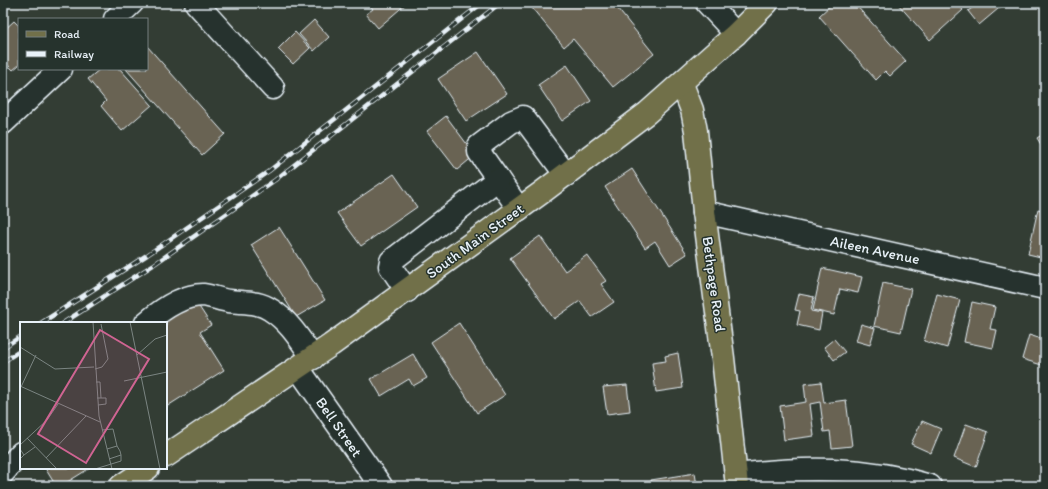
<svg xmlns="http://www.w3.org/2000/svg" width="1048" height="489" font-family="Itim,sans-serif">
	<style>
		.building { fill: #696352; stroke: #e8f1f8 }
		.lines { fill: none; stroke-linecap: round; stroke-linejoin: round }
		.minor-casing { stroke: #e8f1f8; stroke-width: 25 }
		.major-casing { stroke: #e8f1f8; stroke-width: 25 }
		.minor { stroke: #26332d; stroke-width: 22 }
		.major { stroke: #71704a; stroke-width: 22 }
		.rail-casing { stroke: #e8f1f8; stroke-width: 4.5 }
		.rail { stroke: #26332d; stroke-width: 3; stroke-dasharray: 9; stroke-linecap: butt }
		.labels { text-anchor: middle; dominant-baseline: central; stroke-width: 3; stroke-linejoin: round; paint-order: stroke }
		.street-label { font-size: 15px; fill: #e8f1f8; stroke: #26332d }
		.inset-road { fill: none; stroke: #7b8582; stroke-width: 1 }
		.view { fill: #cf6492; fill-opacity: 0.15; stroke: #cf6492; stroke-width: 2 }
		.inset-edge { fill: none; stroke: #e8f1f8; stroke-width: 2 }
	</style>
	<rect width="100%" height="100%" fill="#333d34"/>
	<filter id="ink" filterUnits="userSpaceOnUse"><feTurbulence type="fractalNoise" baseFrequency=".025" numOctaves="2"/><feDisplacementMap in="SourceGraphic" scale="8" xChannelSelector="R" yChannelSelector="G"/><feConvolveMatrix kernelMatrix="1 2 1 2 8 2 1 2 1" color-interpolation-filters="sRGB"/></filter>
	<g filter="url(#ink)">
		<g class="building">
			<path d="M368 3H407L378 28 366 14 373 9Z"/>
			<path d="M537 3H613L654 54 613 87 573 39 564 47 532 8Z"/>
			<path d="M833 3H854L906 61 890 76 885 71 876 80 819 16Z"/>
			<path d="M897 3H957L963 10 930 40Z"/>
			<path d="M975 3H1005L979 25 968 11 976 5Z"/>
			<path d="M314 20 329 37 314 51 299 34Z"/>
			<path d="M14 21 19 26V65L13 70 3 60V31Z"/>
			<path d="M295 32 310 48 293 64 278 49Z"/>
			<path d="M147 46 225 134 202 155 126 69H147Z"/>
			<path d="M478 52 507 94 466 121 438 79Z"/>
			<path d="M567 65 591 101 562 121 538 85Z"/>
			<path d="M100 69H120L152 105 122 131 101 106 106 101 88 79Z"/>
			<path d="M446 116 475 155 457 170 427 131Z"/>
			<path d="M1045 133V151L1037 138Z"/>
			<path d="M632 169 687 254 670 265 655 241 645 248 605 187Z"/>
			<path d="M394 174 417 207 361 246 337 213Z"/>
			<path d="M1038 209 1045 211V258L1028 254Z"/>
			<path d="M279 227 325 300 296 317 251 245Z"/>
			<path d="M540 236 565 271 587 255 606 281 601 284 614 302 592 317 580 301 554 319 510 258Z"/>
			<path d="M822 268 862 277 858 293 840 289 834 315 813 310Z"/>
			<path d="M883 283 911 289 901 332 874 326Z"/>
			<path d="M799 294 814 297 811 311 822 313 819 330 797 325 800 311 795 310Z"/>
			<path d="M937 294 960 300 947 348 924 341Z"/>
			<path d="M196 302 211 325 200 332 224 370 166 407V323H164Z"/>
			<path d="M972 302 995 307 990 329 997 330 993 348 964 342Z"/>
			<path d="M459 323 505 395 477 413 431 342Z"/>
			<path d="M861 324 875 328 870 345 856 341Z"/>
			<path d="M1029 335 1045 340V366L1022 359Z"/>
			<path d="M834 339 845 352 834 360 824 347Z"/>
			<path d="M678 353 683 388 656 392 652 363 666 361 665 356Z"/>
			<path d="M413 354 427 378 413 386 409 379 381 396 371 379Z"/>
			<path d="M821 382 824 403 846 400 852 446 832 448 830 431 824 432 820 402 810 404 814 436 784 440 780 406 806 402 804 384Z"/>
			<path d="M627 385 630 411 607 414 603 387Z"/>
			<path d="M922 421 941 429 931 453 911 444Z"/>
			<path d="M966 424 988 432 976 467 954 458Z"/>
			<path d="M45 468H90L61 486H56Z"/>
			<path d="M695 473 697 486H652L651 480Z"/>
		</g>
		<g class="lines">
			<g class="minor-casing">
				<g id="minor">
					<path d="M196 3 273 88"/>
					<path d="M707 3 736 34"/>
					<path d="M115 19 132 3"/>
					<path d="M3 123 61 69"/>
					<path d="M519 209 479 152V146L511 122 523 117 566 175"/>
					<path d="M704 212 1045 288"/>
					<path d="M407 291 390 266 391 261 498 179"/>
					<path d="M146 323C161 310 182 295 203 295 212 296 221 300 229 301 244 303 258 301 271 310 289 321 301 341 313 358"/>
					<path d="M298 368 381 486"/>
					<path d="M3 473 21 453"/>
					<path d="M736 475C803 467 864 466 930 486"/>
				</g>
			</g>
			<g class="major-casing">
				<g id="major">
					<path d="M682 84 692 110 696 131 704 212 723 358 737 486"/>
					<path d="M166 456 331 345 541 193 647 113 736 34 767 3"/>
					<path d="M121 486 148 468"/>
				</g>
			</g>
			<use href="#minor" class="minor"/>
			<use href="#major" class="major"/>
			<g class="rail-casing">
				<g id="rail">
					<path d="M41 323 147 255 269 171 482 3"/>
					<path d="M63 323 153 265 275 180 500 3"/>
					<path d="M3 348 21 336"/>
					<path d="M3 362 21 350"/>
				</g>
			</g>
			<use href="#rail" class="rail"/>
		</g>
	</g>
	<g class="labels">
		<g class="street-label">
			<text transform="translate(475 241) rotate(-36)">South Main Street</text>
			<text transform="translate(875 250) rotate(12)">Aileen Avenue</text>
			<text transform="translate(714 284) rotate(82)">Bethpage Road</text>
			<text transform="translate(339 427) rotate(55)">Bell Street</text>
		</g>
	</g>
	<g transform="translate(20 322)">
		<rect width="147" height="147" fill="#333d34"/>
		<path class="inset-road" d="M73 0 79 94 92 147M110 0 140 147M0 25 35 47 74 45M117 33 135 17 147 13M75 47 82 45 88 37 81 2M104 59 147 50M76 60H80L81 76M0 64 80 100M1 65 16 33M77 76H86V82L78 83M82 108 93 107 97 124M7 116 37 147M0 123 27 98 38 82M0 127 4 133 0 137M87 127 97 124 100 129 101 133 89 137M4 133 15 125M26 136 66 94M75 147 101 139V133"/>
		<path class="view" d="M80 8 129 37 66 141 18 112Z"/>
		<rect width="147" height="147" class="inset-edge"/>
	</g>
	<rect width="1048" height="489" fill="none" stroke="#26332d" stroke-width="16"/>
	<rect x="8" y="8" width="1032" height="473" fill="none" stroke="#e8f1f8" stroke-width="1.5" filter="url(#ink)"/>
	<rect x="18" y="18" width="130" height="52" fill="#26332d" stroke="#747f7e"/>
	<rect x="26" y="31" width="20" height="6" fill="#71704a" stroke="#747f7e"/>
	<text x="54" y="38" font-size="12" fill="#e8f1f8">Road</text>
	<rect x="26" y="51" width="20" height="6" fill="#e8f1f8" stroke="#747f7e"/>
	<text x="54" y="58" font-size="12" fill="#e8f1f8">Railway</text>
</svg>
